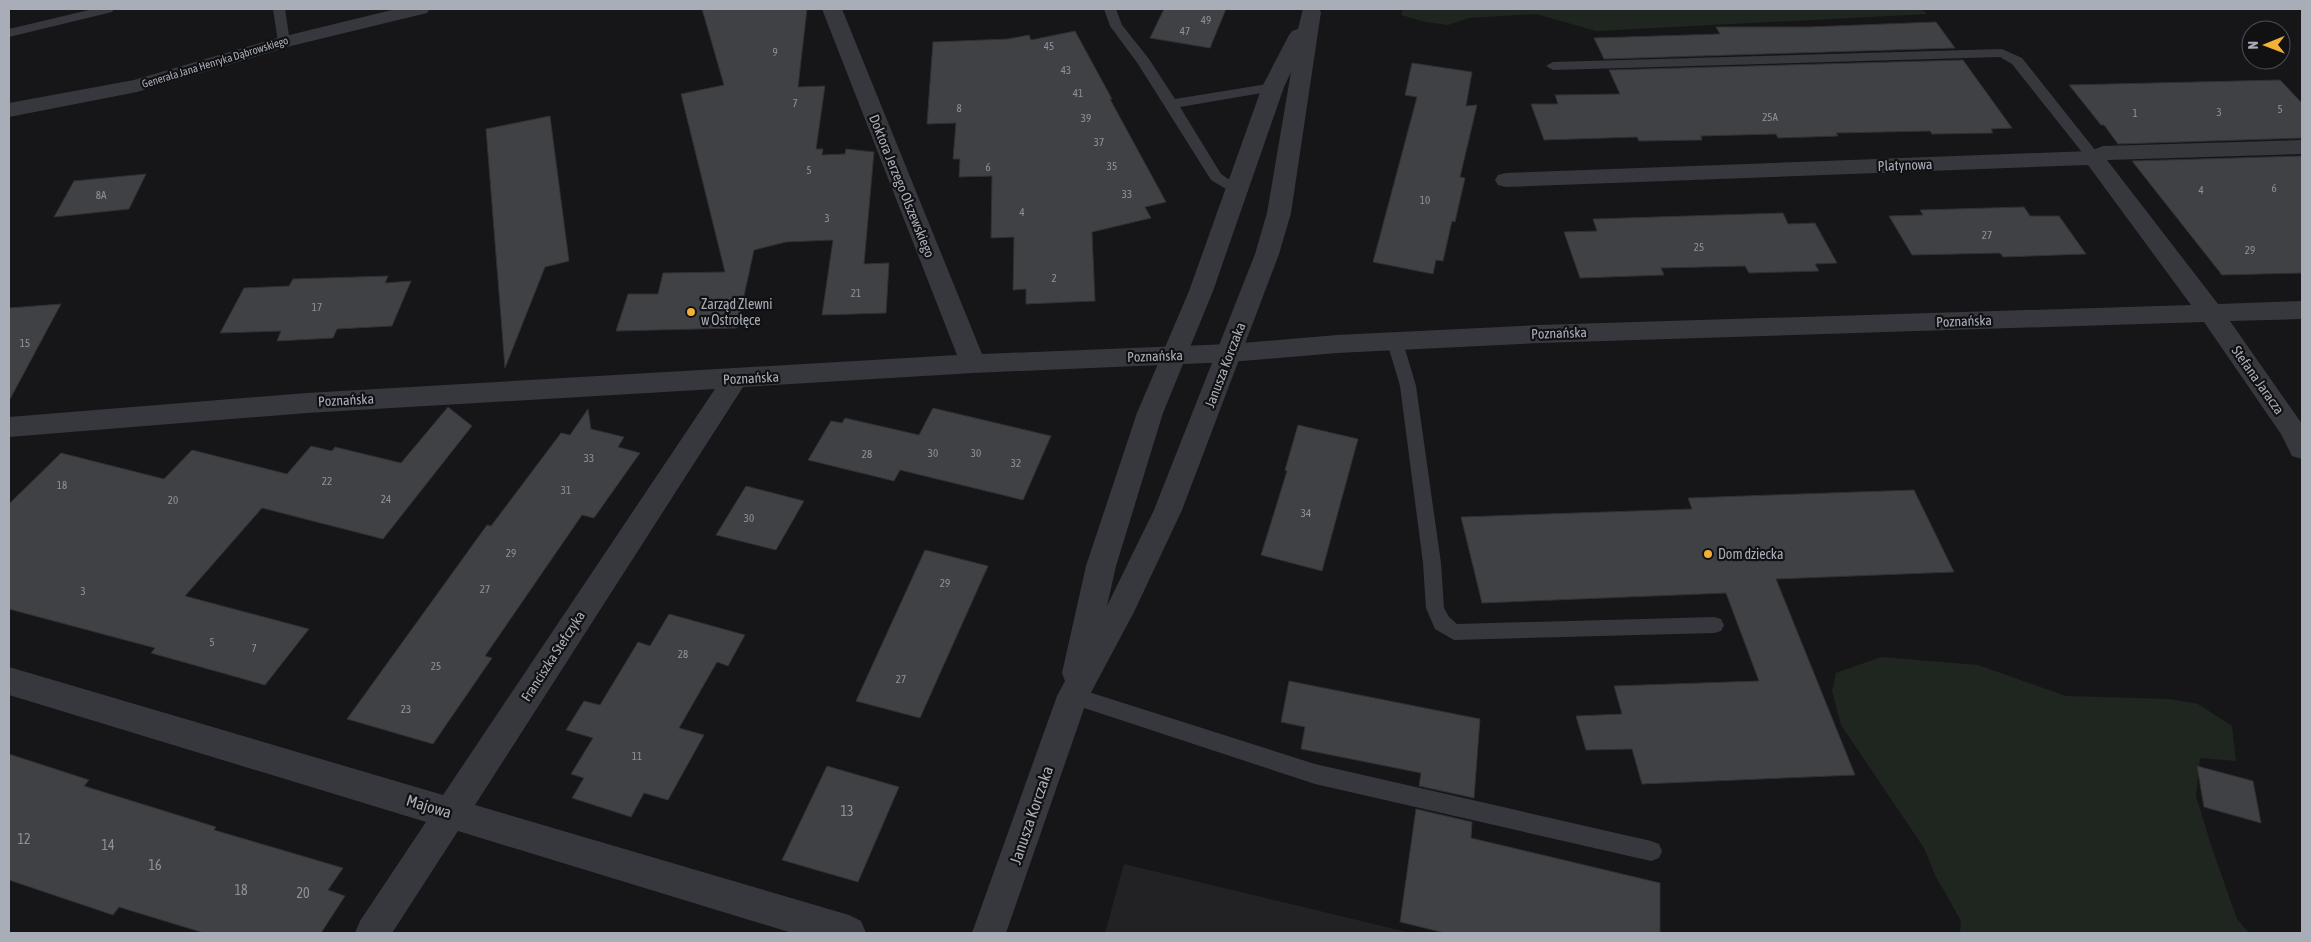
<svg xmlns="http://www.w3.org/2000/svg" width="2311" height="942" font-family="'Asap Condensed',sans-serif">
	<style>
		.built { fill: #222225 }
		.green { fill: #1e261f }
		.building { fill: #404145; stroke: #303034 }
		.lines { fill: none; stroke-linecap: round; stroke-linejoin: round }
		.service { fill: #37383d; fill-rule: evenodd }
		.minor { fill: #37383d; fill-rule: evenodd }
		.tertiary { fill: #37383d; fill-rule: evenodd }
		.poi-dot { fill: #f2b134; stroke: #111113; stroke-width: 2 }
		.labels { text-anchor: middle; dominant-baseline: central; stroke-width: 4.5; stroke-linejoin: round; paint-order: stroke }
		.number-label { font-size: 11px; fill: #8e929b }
		.far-street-label { font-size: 11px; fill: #a8adb8; stroke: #111113 }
		.street-label { font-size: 14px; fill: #a8adb8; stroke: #111113 }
		.poi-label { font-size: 14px; fill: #a8adb8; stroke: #111113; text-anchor: start }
		.near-number-label { font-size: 14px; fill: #8e929b }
		.near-street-label { font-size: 16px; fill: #a8adb8; stroke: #111113 }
	</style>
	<rect width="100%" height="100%" fill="#161618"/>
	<path class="built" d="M1124 864 1411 933H1105Z"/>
	<g class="green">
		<path d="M1402 9H1922L1927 14 1596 31 1536 14 1469 18 1448 25 1425 22 1401 15Z"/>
		<path d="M1881 657 1978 665 2066 696 2170 699 2198 704 2232 726 2236 761 2200 758 2196 796 2211 845 2237 919 2249 933H1960L1961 921 1935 875 1924 848 1841 725 1832 691 1836 673Z"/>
	</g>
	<g class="building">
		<path d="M702 9H807L798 87 825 86 816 149H823L822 155 845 154 846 149 874 152 864 264 889 263 886 313 822 315 833 240 786 242 754 250 737 328 616 331 628 294H658L663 273 725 272 681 94 724 85Z"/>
		<path d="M1164 9H1226L1210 48 1150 38Z"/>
		<path d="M1936 22 1955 48 1604 59 1594 38 1720 34 1716 27H1809Z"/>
		<path d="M1075 31 1112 99H1110L1166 202 1145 207 1151 218 1092 232 1095 301 1026 304V289L1013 290 1014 237 991 238 992 176 959 177 960 159H953L956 123 927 124 933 42 1008 39 1029 35 1031 40Z"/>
		<path d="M1963 60 2012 128 1991 129 1993 133 1932 134 1930 131 1836 133 1838 136 1778 138 1776 134 1701 136 1702 140 1639 141 1637 137 1544 140 1531 104H1558L1555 95 1620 94 1609 70Z"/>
		<path d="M1412 63 1472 72 1466 106 1477 105 1460 177 1465 178 1455 222 1452 221 1443 261 1436 260 1433 274 1373 262 1417 97 1405 95Z"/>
		<path d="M2280 80 2302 103V138L2118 144 2104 125H2101L2069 85Z"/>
		<path d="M550 116 569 261 545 267 505 368 486 129Z"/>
		<path d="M2302 156V273L2222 275 2132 161Z"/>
		<path d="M146 174 129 209 54 217 74 181Z"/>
		<path d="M2024 207 2030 216H2059L2086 254 2003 257 2000 253 1912 255 1889 216 1923 215 1920 210Z"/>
		<path d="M1783 213 1788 224 1815 223 1837 263 1815 264 1819 271 1749 273 1745 266 1661 268 1664 275 1580 278 1564 232 1597 231 1593 219Z"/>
		<path d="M388 276 385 283 411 281 392 326 337 329 333 338 277 341 281 331 220 333 244 288 289 286 293 279Z"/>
		<path d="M61 304 9 401V308Z"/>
		<path d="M448 407 472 426 383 539 262 508 185 596 309 629 265 685 151 653 155 648 9 609V504L61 453 164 479 192 450 287 474 311 446 332 451 335 447 401 463Z"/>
		<path d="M933 408 1051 436 1023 500 900 470 894 481 808 460 831 421 842 423 845 418 919 435Z"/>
		<path d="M588 409 591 429 624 437 618 447 640 453 594 518 582 515 485 656 492 658 433 744 347 719 487 525 491 526 561 433 570 435Z"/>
		<path d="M1298 425 1358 439 1322 571 1261 555 1287 471 1285 470Z"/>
		<path d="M746 486 804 501 776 550 716 535Z"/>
		<path d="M1914 490 1954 572 1776 579 1855 775 1642 784 1632 749 1586 750 1576 716 1622 714 1614 686 1759 681 1726 593 1482 603 1461 517 1692 509 1688 498Z"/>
		<path d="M925 550 988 566 920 718 856 701Z"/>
		<path d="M669 614 745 635 728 666 717 662 679 728 704 735 668 800 644 793 631 817 572 798 584 778 571 774 593 738 566 730 584 701 600 705 638 642 650 646Z"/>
		<path d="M1289 681 1480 719 1474 798 1419 786 1421 773 1301 749 1305 727 1281 722Z"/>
		<path d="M9 754 89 780 84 786 216 827 214 830 343 868 328 890 345 896 321 933H204L119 907 113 915 9 880Z"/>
		<path d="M827 766 899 787 858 882 782 860Z"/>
		<path d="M2197 766 2253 781 2261 823 2204 807Z"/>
		<path d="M1416 809 1472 822 1471 838 1660 883V933H1445L1400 922Z"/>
	</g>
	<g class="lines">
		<g class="service">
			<path d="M93 9H114L112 12 9 37V29Z"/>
			<path d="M273 9H285L290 42 289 45H279L278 42Z"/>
			<path d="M1104 9H1116L1122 25 1149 59 1175 99 1273 83 1278 84 1280 87 1273 91 1180 107 1221 174 1243 189 1241 192H1231L1211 180 1138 64 1110 26Z"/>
			<path d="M2002 49 2022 58 2099 155 2101 158 2099 161H2089L2012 64 2000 57 1553 70 1546 66 1553 62Z"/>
			<path d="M1395 336 1401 338 1403 342 1416 386 1441 563 1444 608 1449 617 1457 624 1714 617 1721 619 1724 625 1721 631 1714 633 1454 640 1435 629 1426 608 1423 563 1400 386 1387 342 1389 338Z"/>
			<path d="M1073 687 1315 764 1651 841 1659 844 1662 851 1659 858 1651 861 1315 784 1066 702 1063 696 1066 690Z"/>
		</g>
		<g class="minor">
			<path d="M396 9H430L427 13 291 46 137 92 9 117V103L134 80 277 38Z"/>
			<path d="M822 9H842L982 354 1230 344 1337 335 1539 325 2191 305 2088 165 1506 187 1498 185 1495 180 1498 175 1506 173 2090 151 2103 146 2302 140V154L2107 160 2218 304 2302 301V319L2230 321 2302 424V459L2292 456 2281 434 2204 322 1539 343 1337 353 1230 362 973 373 743 387 475 805 849 915 861 921 866 933H792L458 831 392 933H355L360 921 426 822 9 695V667L443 795 715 389 307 413 9 437V417L307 393 957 355Z"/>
		</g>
		<path class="tertiary" d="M1303 9H1319L1321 12 1291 213 1279 254 1182 510 1134 612 1087 700 1006 933H972L1057 696 1065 681 1062 673 1086 566 1137 413 1189 291 1262 87 1289 35 1292 31 1298 29ZM1291 72 1267 213 1255 254 1154 510 1107 606 1116 566 1163 413 1213 291 1284 87Z"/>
	</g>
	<g class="poi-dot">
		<circle cx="691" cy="312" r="5"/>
		<circle cx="1708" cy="554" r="5"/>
	</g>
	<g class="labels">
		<g class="number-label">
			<text x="1206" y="20">49</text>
			<text x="1185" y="31">47</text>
			<text x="1049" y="46">45</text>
			<text x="775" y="52">9</text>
			<text x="1066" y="70">43</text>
			<text x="1078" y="93">41</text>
			<text x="795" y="103">7</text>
			<text x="959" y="108">8</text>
			<text x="2280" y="109">5</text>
			<text x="2219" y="112">3</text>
			<text x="2135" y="113">1</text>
			<text x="1770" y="117">25A</text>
			<text x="1086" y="118">39</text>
			<text x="1099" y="142">37</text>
			<text x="1112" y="166">35</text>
			<text x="988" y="167">6</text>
			<text x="809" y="170">5</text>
			<text x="2274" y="188">6</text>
			<text x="2201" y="190">4</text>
			<text x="1127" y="194">33</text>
			<text x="101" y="195">8A</text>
			<text x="1425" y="200">10</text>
			<text x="1022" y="212">4</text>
			<text x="827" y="218">3</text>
			<text x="1987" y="235">27</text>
			<text x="1699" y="247">25</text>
			<text x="2250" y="250">29</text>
			<text x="1054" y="278">2</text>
			<text x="856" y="293">21</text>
			<text x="317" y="307">17</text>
			<text x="25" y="343">15</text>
			<text x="933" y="453">30</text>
			<text x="976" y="453">30</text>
			<text x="867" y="454">28</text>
			<text x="589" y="458">33</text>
			<text x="1016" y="463">32</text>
			<text x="327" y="481">22</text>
			<text x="62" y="485">18</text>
			<text x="566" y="490">31</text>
			<text x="386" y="499">24</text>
			<text x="173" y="500">20</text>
			<text x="1306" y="513">34</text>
			<text x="749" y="518">30</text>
			<text x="511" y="553">29</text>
			<text x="945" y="583">29</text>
			<text x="485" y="589">27</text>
			<text x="83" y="591">3</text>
			<text x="212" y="642">5</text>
			<text x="254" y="648">7</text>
			<text x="683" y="654">28</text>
			<text x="436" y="666">25</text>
			<text x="901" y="679">27</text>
			<text x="406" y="709">23</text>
			<text x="637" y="756">11</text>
		</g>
		<g class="far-street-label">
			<text transform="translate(215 62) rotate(-17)">Generała Jana Henryka Dąbrowskiego</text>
		</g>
		<g class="street-label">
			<text transform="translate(1905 165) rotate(-2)">Platynowa</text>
			<text transform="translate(902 186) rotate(68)">Doktora Jerzego Olszewskiego</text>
			<text transform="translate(1964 321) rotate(-2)">Poznańska</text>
			<text transform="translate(1559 333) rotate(-2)">Poznańska</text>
			<text transform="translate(1155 356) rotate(-2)">Poznańska</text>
			<text transform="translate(1225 365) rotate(-69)">Janusza Korczaka</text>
			<text transform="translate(751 378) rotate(-3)">Poznańska</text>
			<text transform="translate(2258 380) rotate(55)">Stefana Jaracza</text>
			<text transform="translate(346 400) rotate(-3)">Poznańska</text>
			<text transform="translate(553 656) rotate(-57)">Franciszka Stefczyka</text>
		</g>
		<g class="poi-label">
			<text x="701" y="304">Zarząd Zlewni<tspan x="701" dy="16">w Ostrołęce</tspan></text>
			<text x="1718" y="554">Dom dziecka</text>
		</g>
		<g class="near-number-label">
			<text x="847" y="811">13</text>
			<text x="24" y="839">12</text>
			<text x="108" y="845">14</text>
			<text x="155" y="865">16</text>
			<text x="241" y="890">18</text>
			<text x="303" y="893">20</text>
		</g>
		<g class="near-street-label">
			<text transform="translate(429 806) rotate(17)">Majowa</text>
			<text transform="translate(1031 815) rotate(-71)">Janusza Korczaka</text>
		</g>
	</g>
	<rect width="2311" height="942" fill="none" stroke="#a8adb8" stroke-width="20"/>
	<g transform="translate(2266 45) rotate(269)"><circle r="24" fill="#111113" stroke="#4d4f55"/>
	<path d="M0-4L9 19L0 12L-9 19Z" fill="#f2b134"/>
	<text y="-8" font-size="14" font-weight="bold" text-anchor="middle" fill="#a8adb8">N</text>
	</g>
</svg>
